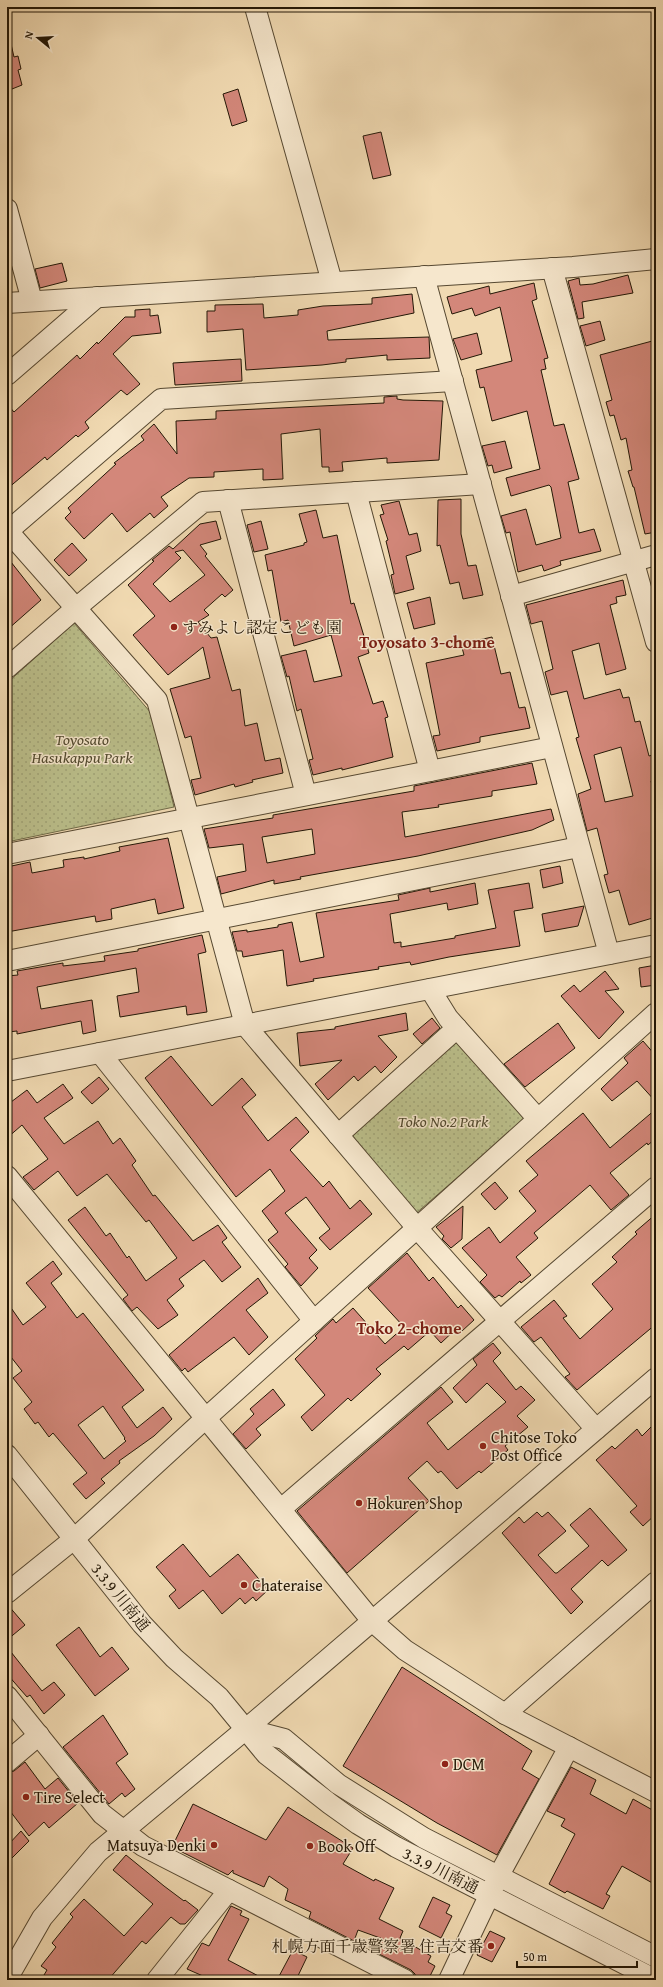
<svg xmlns="http://www.w3.org/2000/svg" width="663" height="1987" font-family="'Gentium Book Plus','Noto Serif JP',serif">
	<style>
		.park { fill: url(#park-dots); stroke: #6f6b48 }
		.building { fill: #d3877a; stroke: #231706; fill-rule: evenodd }
		.lines { fill: none; stroke-linecap: round; stroke-linejoin: round }
		.minor-casing { stroke: #564831; stroke-width: 22 }
		.minor { stroke: #f6e7cd; stroke-width: 20 }
		.poi-dot { fill: #8f2418; stroke: #f6e7cd; stroke-width: 1.5 }
		.labels { text-anchor: middle; dominant-baseline: central; stroke-width: 3; stroke-linejoin: round; paint-order: stroke }
		.poi-label { font-size: 16px; fill: #231706; stroke: #f6e7cd; text-anchor: start }
		.park-label { font-size: 16px; font-style: italic; fill: #51492e; stroke: #f6e7cd }
		.street-label { font-size: 16px; fill: #231706; stroke: #f6e7cd }
		.neighbourhood-label { font-size: 17px; font-weight: bold; fill: #7a1f14; stroke: #f6e7cd }
	</style>
	<defs>
		<pattern id="park-dots" width="8" height="8" patternUnits="userSpaceOnUse"><rect width="8" height="8" fill="#bbbf8b"/><path d="M2 2h.1M6 6h.1" fill="none" stroke="#a0a376" stroke-width="1.8" stroke-linecap="round"/></pattern>
	</defs>
	<rect width="100%" height="100%" fill="#f1dab2"/>
	<filter id="stains"><feTurbulence type="fractalNoise" baseFrequency=".005" numOctaves="4"/><feColorMatrix values="0 0 0 0 .2 0 0 0 0 .09 0 0 0 0 .02 0 0 0 .5 -.17"/></filter>
	<radialGradient id="worn" r=".72"><stop offset=".6" stop-color="#630" stop-opacity="0"/><stop offset="1" stop-color="#630" stop-opacity=".3"/></radialGradient>
	<g class="park">
		<path d="M74 623 151 713 174 807 7 842V683Z"/>
		<path d="M458 1037 526 1118 414 1215 347 1138Z"/>
	</g>
	<g class="building">
		<path d="M7 44H11L14 57 18 56 21 69 18 70 22 85 7 91Z"/>
		<path d="M238 89 247 121 232 126 223 94Z"/>
		<path d="M381 132 391 175 373 179 363 136Z"/>
		<path d="M62 263 67 281 40 288 35 269Z"/>
		<path d="M628 275 633 293 582 302 584 318 578 319 568 281 579 278 580 285 593 284Z"/>
		<path d="M534 283 537 299 532 301 548 358 544 359 546 369 541 370 554 426 564 424 579 479 568 482 579 533 594 529 601 551 560 561 561 565 544 571 542 565 518 572 510 532 506 533 501 516 526 509 536 545 561 538 551 487 549 485 511 496 506 478 540 469 527 411 492 421 484 387 480 388 476 370 512 361 500 307 475 316 472 308 452 314 447 297 489 286 490 294Z"/>
		<path d="M412 294 414 313 327 331 328 340 429 337 430 358 387 360V355L346 359V362L322 365 246 370 243 329 207 332V311H215V305L263 304 264 318 298 315V310L323 306 372 304V298Z"/>
		<path d="M150 309V316L158 315 161 333 132 336 113 354 140 384 127 395 121 390 85 422 89 428 78 437 76 435 47 460 45 457 7 489V404L14 412 77 355 80 359 97 342 98 344 125 317H135V310Z"/>
		<path d="M600 321 605 340 586 346 580 326Z"/>
		<path d="M477 333 482 354 461 360 453 339Z"/>
		<path d="M656 340V532L645 534 634 487H633L628 471 632 470 626 438 621 440 614 415 610 416 606 402 612 400 600 355Z"/>
		<path d="M241 359 242 381 175 385 173 363Z"/>
		<path d="M397 396V399L403 400 443 401 439 460 387 463V458L342 462 343 471 329 472V467H322L320 429 281 434 283 479 263 480V469L214 472V477L189 478 161 497 168 506 154 518 150 513 127 532 112 513 84 539 65 518 71 512 68 508 116 464 114 463 144 440 141 436 154 424 177 454 176 421 216 419V411L384 403V397Z"/>
		<path d="M505 441 512 468 494 473 492 465 488 466 482 446Z"/>
		<path d="M461 499V534L468 566 476 565 483 595 463 599 459 582 450 584 440 545 437 546 438 500Z"/>
		<path d="M399 501 409 535 417 533 421 551 406 556 414 589 395 594 391 575 394 574 386 541 388 540 380 515 384 514 381 505Z"/>
		<path d="M316 510 323 538 337 535 351 604 354 603 369 653 358 657 373 704 383 701 388 717 385 718 393 757 342 770V768L313 775 309 760 313 759 301 709 297 711 289 676 287 677 281 656 306 650 314 682 342 676 331 635 294 646 288 620 281 622 272 570 268 571 265 555 304 545V543L307 542 299 514Z"/>
		<path d="M216 521 221 539 200 545 207 554 205 556 233 590 225 597 222 594 204 610 209 615 198 622 211 638 217 637 232 691 240 689 245 726 257 723 265 761 280 758 283 773 252 780 253 782 235 787 234 784 195 795 191 780 201 778 191 736 185 738 170 689 210 678 203 647 168 675 133 635 155 616 128 585 154 561 152 560 169 546 173 549 200 524ZM183 550 205 575 170 602 153 584 181 558 175 552Z"/>
		<path d="M261 521 268 549 254 552 247 525Z"/>
		<path d="M72 543 87 560 69 576 54 560Z"/>
		<path d="M7 557 41 600 7 630Z"/>
		<path d="M623 580 626 595 616 597 617 603 610 605 626 669 606 675 599 643 572 651 584 699 620 689 623 698 629 697 635 722 640 721 649 756 656 754V780L651 781 656 802V917L629 925 619 890 609 893 604 875 608 874 597 828 587 831 581 807 578 794 591 789 576 738 579 737 567 691 551 695 545 672 553 669 542 621 531 624 526 605ZM621 747 633 796 605 802 594 755Z"/>
		<path d="M430 597 435 624 414 629 407 603Z"/>
		<path d="M492 637 501 674 510 672 519 708 525 707 530 728 480 737V742L437 751 433 736 440 735 426 663 464 655 461 644Z"/>
		<path d="M532 763 537 784 492 791V796L438 805 439 807 402 812 405 837 551 809 554 820 532 830 418 856 300 877 301 879 274 884V880L221 894 217 877 246 871 243 844 209 848 204 829 273 818V815L414 791V786ZM312 829 315 854 267 863 262 837Z"/>
		<path d="M168 838 184 908 158 914 155 899 111 909 112 919 96 922 95 916 7 932V867L30 862 32 873 64 867 63 860 84 857V859L120 851 119 847Z"/>
		<path d="M560 866 563 883 543 888 540 870Z"/>
		<path d="M475 883 478 904 448 910 447 903 390 914 394 943 401 942V947L455 938V936L496 928 488 890 529 883 533 908 514 911 520 946 449 957 411 965 410 962 378 967 379 969 313 979 314 981 287 986 283 950 243 957 242 951H237L232 932 247 930V932L278 927V925L292 922 300 962 324 957 316 913 399 900 398 895 430 888V892Z"/>
		<path d="M584 906 578 926 545 932 542 914Z"/>
		<path d="M202 935 206 952 198 954 207 1012 187 1015 186 1006 120 1017 117 996 139 992 136 968 37 987 41 1009 92 1000 96 1031 83 1034 81 1021 17 1034V1031L8 1032 7 976 18 975 17 971 63 963V966L105 961 104 956 138 951V949Z"/>
		<path d="M656 965V985L641 987 639 968Z"/>
		<path d="M605 971 619 989 605 991 624 1012 599 1039 561 996 574 985 580 992Z"/>
		<path d="M406 1013 408 1030 378 1036 397 1057 381 1073 375 1066 358 1081 354 1076 328 1100 315 1084 342 1060 300 1066 297 1033 335 1029V1027Z"/>
		<path d="M432 1018 440 1028 422 1044 413 1034Z"/>
		<path d="M558 1023 575 1048 525 1087 504 1064Z"/>
		<path d="M643 1041 656 1056V1102L637 1081 612 1101 601 1089 628 1063 624 1058Z"/>
		<path d="M171 1056 212 1106 242 1078 256 1095 242 1107 268 1141 296 1117 309 1132 290 1150 323 1187 329 1181 350 1209 360 1200 372 1214 330 1250 319 1238 330 1229 306 1197 285 1213 317 1250 309 1258 318 1268 301 1286 285 1267 288 1264 268 1240 278 1232 262 1211 285 1191 270 1169 236 1197 145 1078Z"/>
		<path d="M99 1077 109 1089 92 1104 81 1092Z"/>
		<path d="M63 1084 73 1098 44 1118 64 1144 98 1121 113 1144 120 1138 136 1161 132 1165 153 1196 155 1195 193 1241 218 1225 227 1238 222 1242 241 1267 222 1282 204 1260 179 1279 184 1286 167 1300 178 1315 158 1329 137 1307 132 1311 123 1299 128 1295 68 1220 85 1207 106 1236 110 1233 127 1258 129 1256 146 1281 177 1258 149 1220 146 1222 107 1174 77 1196 58 1171 34 1190 23 1177 48 1159 22 1125 7 1138V1105L27 1090 37 1103Z"/>
		<path d="M656 1109V1138L648 1145 647 1143 610 1173 629 1195 611 1210 590 1185 534 1233 538 1238 516 1257 531 1275 521 1283 520 1281 502 1297 499 1295 495 1298 480 1282 487 1275 462 1248 489 1227 500 1243 536 1211 519 1191 538 1175 526 1161 583 1113 610 1148Z"/>
		<path d="M495 1182 508 1198 495 1210 481 1194Z"/>
		<path d="M463 1206 462 1239 451 1248 442 1239 444 1236 436 1227Z"/>
		<path d="M656 1214V1324L577 1390 565 1377 570 1374 541 1337 534 1342 521 1327 554 1300 567 1316 563 1318 580 1339 613 1309 592 1284 617 1262 612 1257 637 1234 635 1232Z"/>
		<path d="M407 1253 429 1281 433 1277 458 1308 461 1305 474 1320 462 1331 458 1327 441 1343 430 1331 408 1350 404 1346 376 1369 381 1374 351 1401 348 1398 312 1431 301 1417 325 1395 295 1359 317 1338 315 1336 333 1319 336 1323 353 1308 385 1344 404 1327 368 1288Z"/>
		<path d="M53 1261 62 1274 51 1283 77 1318 83 1313 144 1390 122 1407 137 1428 163 1407 172 1419 154 1436 119 1461 120 1463 101 1479 105 1483 86 1499 73 1484 87 1473 53 1433 49 1437 38 1422 35 1424 24 1409 32 1402 13 1378 22 1371 7 1352V1302L23 1325 46 1307 26 1283ZM103 1406 125 1438 124 1439 126 1441 104 1459 78 1425Z"/>
		<path d="M258 1278 268 1293 246 1310 268 1337 249 1355 234 1337 188 1372 185 1368 182 1371 169 1355Z"/>
		<path d="M493 1343 501 1353 493 1361 516 1390 521 1386 535 1400 517 1416 528 1427 505 1446 508 1450 481 1473 479 1471 457 1489 441 1471 438 1473 427 1461 408 1478 429 1501 347 1573 297 1511 441 1387 453 1402 427 1423 448 1450 506 1402 487 1383 466 1403 453 1388 477 1365 473 1359Z"/>
		<path d="M273 1389 285 1405 256 1429 261 1435 246 1449 233 1434 254 1414 250 1409Z"/>
		<path d="M656 1422V1514L643 1526 630 1512 637 1506 596 1460 612 1446 615 1449 637 1429 642 1436Z"/>
		<path d="M590 1508 627 1550 608 1566 602 1560 571 1589 583 1602 571 1614 502 1533 519 1517 524 1523 537 1512 542 1517 548 1512 566 1531 538 1555 555 1573H557L589 1546 570 1525Z"/>
		<path d="M183 1544 210 1577 238 1554 268 1590 256 1601 253 1597 245 1604 240 1598 222 1614 203 1590 179 1609 169 1596 176 1590 156 1567Z"/>
		<path d="M7 1604 25 1625 7 1640Z"/>
		<path d="M79 1627 100 1657 112 1647 129 1669 95 1696 56 1645Z"/>
		<path d="M7 1647 42 1691 54 1682 65 1695 44 1714 30 1695 27 1697 7 1674Z"/>
		<path d="M402 1667 532 1751 522 1769 539 1779 497 1855 437 1823 343 1766Z"/>
		<path d="M103 1715 128 1754 116 1763 135 1789 125 1797 122 1793 109 1804 63 1747Z"/>
		<path d="M25 1762 45 1789 58 1778 78 1803 49 1828 44 1822 29 1836 7 1807V1773L14 1771Z"/>
		<path d="M571 1767 596 1780 590 1794 626 1814 633 1799 656 1812V1885L622 1866 606 1894 610 1896 603 1909 567 1891 565 1893 549 1884 575 1834 561 1826 565 1819 547 1811Z"/>
		<path d="M193 1804 266 1840 288 1807 353 1848 343 1864 374 1881 375 1879 394 1888 379 1919 403 1931 400 1938 431 1956 428 1962 435 1966 428 1980H416L415 1974 411 1970 377 1953 383 1939 358 1930 354 1941 309 1918 311 1912 285 1900 288 1889 269 1876 264 1887 233 1873V1870L228 1875 172 1847Z"/>
		<path d="M21 1831 29 1841 7 1863V1846Z"/>
		<path d="M126 1855 164 1886 184 1901 185 1900 198 1910 185 1924H180L171 1917 146 1944 142 1941 108 1980H41L47 1970 41 1966 56 1947 52 1943 73 1917 70 1914 84 1899 124 1936 153 1904 113 1870Z"/>
		<path d="M433 1897 450 1905 446 1913 452 1916 441 1938 419 1927Z"/>
		<path d="M231 1906 242 1911 240 1915 249 1919 228 1960 266 1980H212L187 1969 202 1943 209 1946Z"/>
		<path d="M490 1931 505 1938 492 1962 477 1955Z"/>
		<path d="M293 1950 307 1957 296 1980H277Z"/>
	</g>
	<g class="lines">
		<g class="minor-casing">
			<g id="minor">
				<path d="M255 7 332 282"/>
				<path d="M7 209 32 301"/>
				<path d="M552 268 656 642"/>
				<path d="M424 276 609 954"/>
				<path d="M7 303 573 267 656 259"/>
				<path d="M7 375 97 297"/>
				<path d="M356 492 430 771"/>
				<path d="M228 500 306 795"/>
				<path d="M7 530 157 700 245 1025 417 1228 596 1429"/>
				<path d="M7 532 161 399 453 381"/>
				<path d="M511 596 656 555"/>
				<path d="M7 668 76 608 203 502 481 484"/>
				<path d="M7 854 552 747"/>
				<path d="M7 961 579 847"/>
				<path d="M430 989 448 1018 538 1119"/>
				<path d="M100 1053 314 1321"/>
				<path d="M7 1071 656 945"/>
				<path d="M338 1135 457 1028"/>
				<path d="M7 1176 372 1621 405 1650 505 1714 656 1792"/>
				<path d="M7 1455 142 1624 174 1658 219 1697 266 1754 330 1804 358 1824 396 1847 656 1980"/>
				<path d="M281 1509 656 1187"/>
				<path d="M7 1593 74 1539 206 1418 656 1013"/>
				<path d="M7 1696 102 1814 143 1846 405 1980"/>
				<path d="M505 1714 656 1582"/>
				<path d="M246 1729 284 1739 338 1784 424 1838 656 1957"/>
				<path d="M7 1762 39 1735"/>
				<path d="M7 1979 42 1918 98 1852 246 1729 656 1378"/>
				<path d="M157 1980 229 1890"/>
				<path d="M449 1980 498 1877 569 1747"/>
			</g>
		</g>
		<use href="#minor" class="minor"/>
	</g>
	<g class="poi-dot">
		<circle cx="174" cy="627" r="4"/>
		<circle cx="483" cy="1446" r="4"/>
		<circle cx="359" cy="1503" r="4"/>
		<circle cx="244" cy="1585" r="4"/>
		<circle cx="445" cy="1764" r="4"/>
		<circle cx="26" cy="1797" r="4"/>
		<circle cx="214" cy="1845" r="4"/>
		<circle cx="310" cy="1846" r="4"/>
		<circle cx="491" cy="1946" r="4"/>
	</g>
	<g class="labels">
		<g class="poi-label">
			<text x="182" y="627">すみよし認定こども園</text>
			<text x="491" y="1437">Chitose Toko<tspan x="491" dy="18">Post Office</tspan></text>
			<text x="367" y="1503">Hokuren Shop</text>
			<text x="252" y="1585">Chateraise</text>
			<text x="453" y="1764">DCM</text>
			<text x="34" y="1797">Tire Select</text>
			<text x="206" y="1845" text-anchor="end">Matsuya Denki</text>
			<text x="318" y="1846">Book Off</text>
			<text x="483" y="1946" text-anchor="end">札幌方面千歳警察署 住吉交番</text>
		</g>
		<g class="park-label">
			<text x="82" y="739">Toyosato<tspan x="82" dy="18">Hasukappu Park</tspan></text>
			<text x="443" y="1121">Toko No.2 Park</text>
		</g>
		<g class="street-label">
			<text transform="translate(121 1597) rotate(51)">3.3.9 川南通</text>
			<text transform="translate(441 1870) rotate(27)">3.3.9 川南通</text>
		</g>
		<g class="neighbourhood-label">
			<text x="427" y="641">Toyosato 3-chome</text>
			<text x="409" y="1327">Toko 2-chome</text>
		</g>
	</g>
	<rect width="663" height="1987" fill="none" stroke="#f1dab2" stroke-width="24"/>
	<rect x="8" y="8" width="647" height="1971" fill="none" stroke="#231706" stroke-width="2"/>
	<rect x="12" y="12" width="639" height="1963" fill="none" stroke="#231706"/>
	<g transform="translate(38 38) rotate(288)" stroke="#f6e7cd" stroke-width="3" paint-order="stroke">
	<path d="M0-3L7 15L0 10L-7 15Z" fill="#231706"/>
	<text y="-6" font-size="11" font-weight="bold" text-anchor="middle" fill="#231706">N</text>
	</g>
	<path d="M517 1961v6h120v-6" fill="none" stroke="#231706" stroke-width="2"/>
	<text x="523" y="1961" font-size="12" fill="#231706" stroke="#f6e7cd" stroke-width="3" paint-order="stroke">50 m</text>
	<rect width="100%" height="100%" filter="url(#stains)"/>
	<rect width="100%" height="100%" fill="url(#worn)"/>
</svg>
